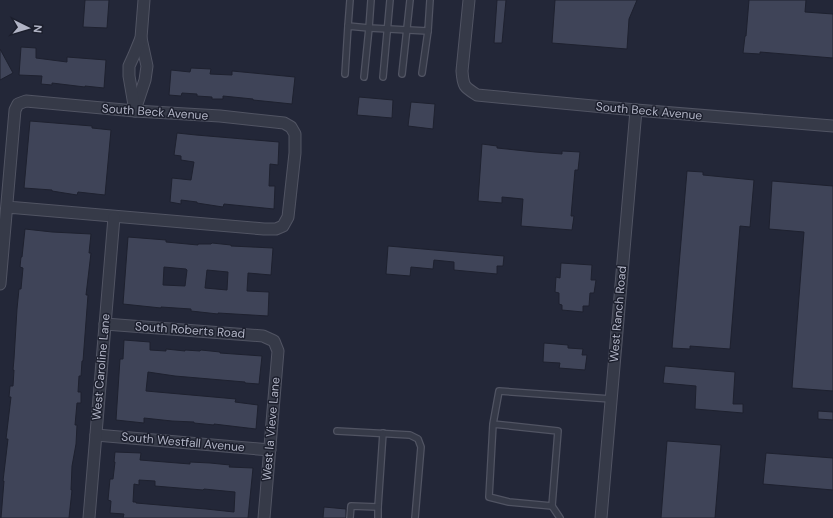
<svg xmlns="http://www.w3.org/2000/svg" width="833" height="518" font-family="'DM Sans',sans-serif">
	<style>
		.building { fill: #3f4458; stroke: #1e212f; fill-rule: evenodd }
		.lines { fill: none; stroke-linecap: round; stroke-linejoin: round }
		.service-casing { stroke: #515463; stroke-width: 8 }
		.minor-casing { stroke: #515463; stroke-width: 13 }
		.service { stroke: #363a48; stroke-width: 5.5 }
		.minor { stroke: #363a48; stroke-width: 11 }
		.labels { text-anchor: middle; dominant-baseline: central; stroke-width: 3; stroke-linejoin: round; paint-order: stroke }
		.street-label { font-size: 12px; fill: #b1b4c5; stroke: #1c1f2d }
	</style>
	<rect width="100%" height="100%" fill="#232738"/>
	<g class="building">
		<path d="M85 0H109L107 28 83 27Z"/>
		<path d="M497 0H506L502 43H494Z"/>
		<path d="M555 0H637L629 19 627 49 552 43Z"/>
		<path d="M749 0H806L805 12 833 14V58L760 52V54L743 53 745 36H746Z"/>
		<path d="M21 47 36 48V58L67 62V57L106 60 104 88 85 86V87L52 83V85L41 84 42 76 19 75Z"/>
		<path d="M0 49 13 73 0 80Z"/>
		<path d="M191 68 211 69 210 74 232 75V71L295 77 292 104 273 102 253 100V99L223 96V99H212V97L197 96V94L182 93 181 96 169 95 171 70 190 72Z"/>
		<path d="M359 97 393 100 392 118 357 115Z"/>
		<path d="M411 102 435 104 433 129 408 126Z"/>
		<path d="M30 121 92 126V128L111 130 105 195 78 192 77 195 52 191V190L24 188Z"/>
		<path d="M177 133 196 135 279 142 278 165 270 164 269 186H275L274 209 224 204 223 207 197 203V202L181 200V204L170 202 172 178 191 180 194 162 181 160V156L174 155Z"/>
		<path d="M482 144 497 146V148L535 152 562 154V151L580 152 578 170H575L571 216H574L572 230 521 226 523 199 502 197V203L478 201Z"/>
		<path d="M687 171 703 172V175L754 180 750 227 740 226 730 349 690 346V349L672 348Z"/>
		<path d="M772 181 833 186V391L792 388 804 232 769 229Z"/>
		<path d="M25 229 52 232 91 234 89 253H91L86 295H88L83 361H82L81 376H79L78 392H81V403H77L75 425H77L76 444 72 466 71 490H72L69 518H1L4 481H3L8 439H6L11 397H9L10 386H13L14 370H13L14 359 17 309 19 289H21L23 268 20 267 21 257H22Z"/>
		<path d="M128 237 166 240V242L198 245V244H211L212 243 231 245V246L273 248 271 275 248 273V274L247 291 269 292 268 316 218 313V314L191 311V309L161 307V308L123 304ZM164 267 186 269 187 270 185 286 163 285ZM207 270 228 272 227 290 205 288Z"/>
		<path d="M388 246 504 256 503 266H497V274L454 270V262L434 260 433 269 411 267 410 276 386 274Z"/>
		<path d="M561 263 592 265 591 280H596L594 293H590L589 306H583V312L562 310V305L559 304V293L555 292 556 277 560 278Z"/>
		<path d="M124 340 150 342V350L166 351V349L185 351V350L200 351 201 350 220 352V353L262 356 259 384 245 383V382L175 376 148 372 146 391 236 399 235 402 258 405 256 429 214 424V425L194 423V422L172 421 144 418V423L116 420 120 359H123Z"/>
		<path d="M544 343 568 345V348L583 349 582 355H587L585 370 559 368 560 363 543 362Z"/>
		<path d="M665 366 735 372 733 404H743V413L695 409 696 386 663 383Z"/>
		<path d="M818 411 833 412V420L818 419Z"/>
		<path d="M667 441 721 445 715 518H661Z"/>
		<path d="M115 452 141 453 140 460 190 464V462L210 463 230 465 229 467 253 468 248 518H123L124 514 110 513 111 501 108 500 110 479H113L115 462H114ZM139 480 155 481V486L203 490 204 489 235 492 234 512 206 509 136 503V502H133L134 484 139 485Z"/>
		<path d="M766 453 833 458V490L763 484Z"/>
		<path d="M324 507 346 509V518H323Z"/>
	</g>
	<g class="lines">
		<g class="service-casing">
			<g id="service">
				<path d="M371 0 369 28 428 31 430 0"/>
				<path d="M348 26 350 0"/>
				<path d="M422 73 428 31"/>
				<path d="M345 74 348 26 369 28 364 77"/>
				<path d="M402 74 410 0"/>
				<path d="M383 77 390 0"/>
				<path d="M493 424 558 431 552 506 509 502 489 497 493 424 499 391 611 399"/>
				<path d="M337 431 410 435 418 439 421 447 415 518"/>
				<path d="M552 506 560 518"/>
				<path d="M350 518 351 506 378 507 383 433"/>
				<path d="M378 518V507"/>
			</g>
		</g>
		<g class="minor-casing">
			<g id="minor">
				<path d="M469 0 462 71C463 86 464 87 477 95L636 110 833 126"/>
				<path d="M136 107 145 80 147 66 141 38"/>
				<path d="M135 111 129 76V66L134 55 141 38 144 0"/>
				<path d="M0 284 15 110 18 104 26 101 135 111 220 116 284 123 291 127 295 134V153L288 217 283 226 276 229H264L7 207"/>
				<path d="M105 324 263 336 274 341 278 351 264 518"/>
				<path d="M96 435 270 450"/>
				<path d="M89 518 114 217"/>
				<path d="M601 518 636 110"/>
			</g>
		</g>
		<use href="#service" class="service"/>
		<use href="#minor" class="minor"/>
	</g>
	<g class="labels">
		<g class="street-label">
			<text transform="translate(649 111) rotate(5)">South Beck Avenue</text>
			<text transform="translate(155 112) rotate(4)">South Beck Avenue</text>
			<text transform="translate(618 314) rotate(-85)">West Ranch Road</text>
			<text transform="translate(190 330) rotate(4)">South Roberts Road</text>
			<text transform="translate(101 367) rotate(-85)">West Caroline Lane</text>
			<text transform="translate(271 429) rotate(-85)">West la Vieve Lane</text>
			<text transform="translate(183 442) rotate(5)">South Westfall Avenue</text>
		</g>
	</g>
	<g transform="translate(28 28) rotate(95)" stroke="#1c1f2d" stroke-width="3" paint-order="stroke">
	<path d="M0-3L7 15L0 10L-7 15Z" fill="#b1b4c5"/>
	<text y="-6" font-size="11" font-weight="bold" text-anchor="middle" fill="#b1b4c5">N</text>
	</g>
</svg>
